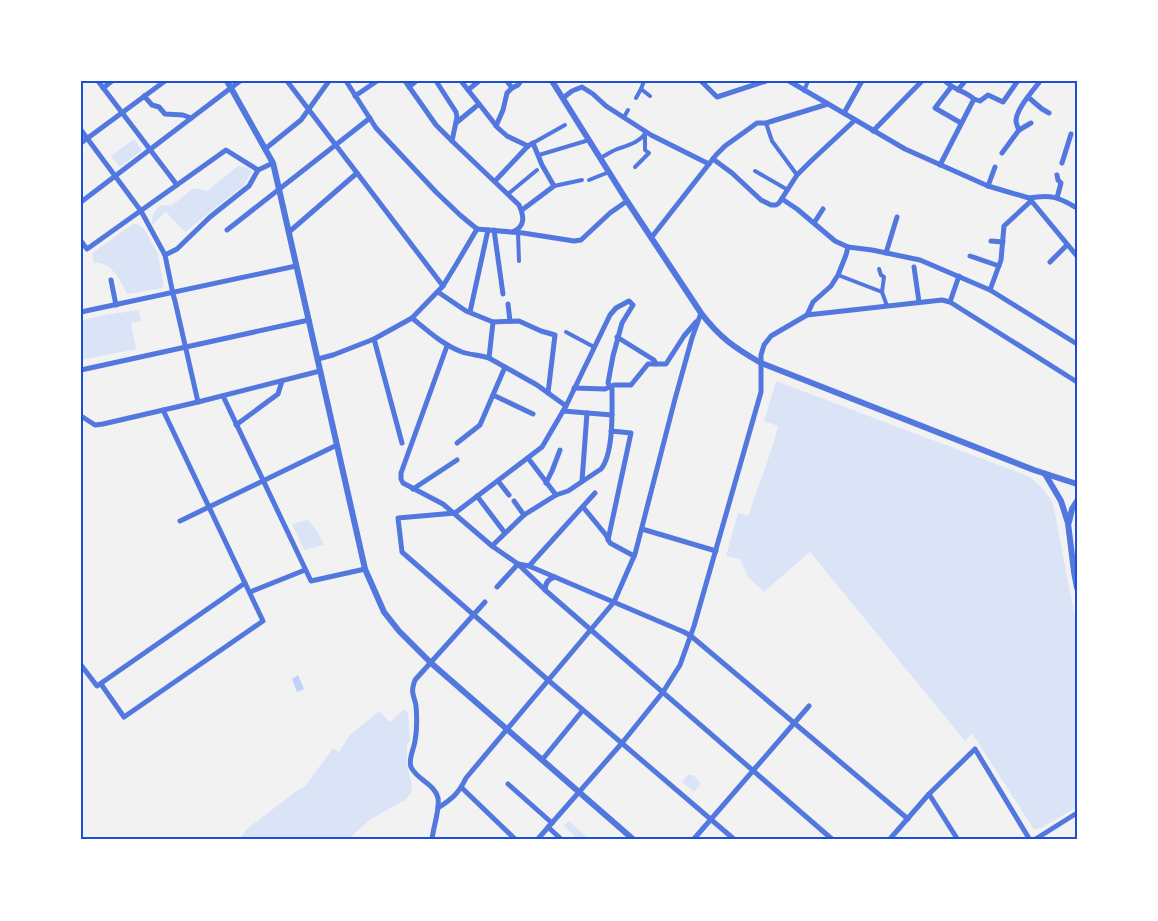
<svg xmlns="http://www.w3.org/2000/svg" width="1158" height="921" font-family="Spectral,serif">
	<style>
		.green { fill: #dbe4f7 }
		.water { fill: #bfd3fe }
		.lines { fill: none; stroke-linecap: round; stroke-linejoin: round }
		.pedestrian { stroke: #5277de; stroke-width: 4 }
		.minor { stroke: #5277de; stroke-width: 5 }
		.tertiary { stroke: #5277de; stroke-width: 6 }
		.neatline { fill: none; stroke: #1d4ed8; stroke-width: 2 }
	</style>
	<rect width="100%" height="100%" fill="#f2f2f2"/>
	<g class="green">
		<path d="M134 139 142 150 120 167 111 156Z"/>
		<path d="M238 166 245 167 252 171 244 185 185 232 166 212 152 225C151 217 155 207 163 205 166 204 168 206 171 205 175 204 189 191 194 188L207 191Z"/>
		<path d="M133 224H137L144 229 158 254 163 281V288L127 294C121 281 111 261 94 263L92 253Z"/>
		<path d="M139 310 141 321 131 323 136 349 81 360V321L98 316Z"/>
		<path d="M776 381 1028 476C1039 484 1047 492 1053 504L1077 627V807L1041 828 1036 829 1033 828 972 733 965 741 810 552 764 592 748 577 740 559 726 556 738 513 748 516 773 445 778 426 764 421Z"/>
		<path d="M308 520 318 532 324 545 304 550 292 524Z"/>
		<path d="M404 709 408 713 410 741 407 745V765L412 786 411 793 405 800 371 819 347 840H239L247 829 295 792 306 785 333 748 339 752 349 736 379 711 390 722Z"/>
		<path d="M688 775H693L701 783 694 792 682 782Z"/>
		<path d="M569 821 589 839 588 840H579L564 826Z"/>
	</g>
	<path class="water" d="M298 675 304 689 297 692 292 679Z"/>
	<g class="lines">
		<g class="pedestrian">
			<path d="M644 81 641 89 650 96"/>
			<path d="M804 91 808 81"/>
			<path d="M636 98 641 89"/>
			<path d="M624 117 628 110"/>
			<path d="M766 123 772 141 797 175"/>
			<path d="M533 143 565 125"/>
			<path d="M539 155 589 140"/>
			<path d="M600 158C605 156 610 152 615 150 625 146 640 143 646 132"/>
			<path d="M635 167 649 153 645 150V136"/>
			<path d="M755 171 788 190"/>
			<path d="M589 180 609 172"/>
			<path d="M554 186 582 180"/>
			<path d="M508 194 537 170"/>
			<path d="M518 233 519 261"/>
			<path d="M879 269 881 275 884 277 882 292"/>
			<path d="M838 275 882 292 887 306"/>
			<path d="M566 332 594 347"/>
		</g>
		<g class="minor">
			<path d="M98 81 177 185"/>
			<path d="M287 81 443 286"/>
			<path d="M346 81 376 128 436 192 460 215 477 229"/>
			<path d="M405 81 436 125 452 141 519 205C524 216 526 227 512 232"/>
			<path d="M436 81 456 112 457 117 452 141"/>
			<path d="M461 81 498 128 507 136 528 146"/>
			<path d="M507 81 512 88"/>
			<path d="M701 81 717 97 766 81"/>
			<path d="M789 81 905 149 988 186 1029 198 1077 256"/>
			<path d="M409 87 416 81"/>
			<path d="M951 87 935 108 961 123"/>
			<path d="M103 88 112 81"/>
			<path d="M468 90 479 81"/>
			<path d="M958 90 965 81"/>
			<path d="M144 96 152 105 159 107 165 114 183 115 191 118"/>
			<path d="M355 96 377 81"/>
			<path d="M1028 97 1042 109 1049 113"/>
			<path d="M563 98 572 91 582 87 593 94 606 106 651 135 709 164"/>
			<path d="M974 99 980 101 988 95 1003 102 1017 82"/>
			<path d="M844 113 862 81"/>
			<path d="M456 123 479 104"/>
			<path d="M496 126 503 110 507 93 512 88 518 85 521 81"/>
			<path d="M81 130 141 211 165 255 173 294 175 301 198 402"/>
			<path d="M1019 130 1031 123"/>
			<path d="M873 131 922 81"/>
			<path d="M81 143 165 81"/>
			<path d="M265 149 301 120 329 81"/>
			<path d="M1002 153 1019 130C1018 129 1016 122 1016 121 1016 109 1033 91 1040 81"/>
			<path d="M713 159 732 173 761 200 771 205H776L779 203 797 175 811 161 855 120"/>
			<path d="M1062 163 1071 134"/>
			<path d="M940 165 974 99C965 91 954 90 945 81"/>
			<path d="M1057 175 1058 180 1061 183 1057 198"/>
			<path d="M495 181 528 146 533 143 542 165 554 186 522 210"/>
			<path d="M988 186 995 167"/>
			<path d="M1029 198C1051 194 1058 197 1077 208"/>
			<path d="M782 199 797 209 835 241 848 247 872 250 920 260 990 290 1077 344"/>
			<path d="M81 202 240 81"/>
			<path d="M814 223 823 209"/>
			<path d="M477 229 523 233 574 241 581 240 610 213 627 201"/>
			<path d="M227 230 370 118"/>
			<path d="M494 230 503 294"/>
			<path d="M289 232 357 173"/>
			<path d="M651 238 716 155 725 146 757 123H766L828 104"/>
			<path d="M81 241 87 249 226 150 258 170"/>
			<path d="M991 241 1003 242"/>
			<path d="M886 253 897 217"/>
			<path d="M165 255 177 249 210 217 249 186 258 170 273 163"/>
			<path d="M970 256 999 266"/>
			<path d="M1050 262 1067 245"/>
			<path d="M914 267 919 302"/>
			<path d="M111 280 116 305"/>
			<path d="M990 290 1001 260 1004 226 1031 201"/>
			<path d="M438 292 466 311 493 322 519 321 541 331 555 335 548 393"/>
			<path d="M950 302 959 276"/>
			<path d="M508 304 510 321"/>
			<path d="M81 312 296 266"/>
			<path d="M470 312 488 230"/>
			<path d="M807 315 942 300 950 302 1077 382"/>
			<path d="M412 318C428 331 443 345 462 352 471 355 480 355 489 358L537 385 566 406"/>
			<path d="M617 337 654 360 656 364"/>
			<path d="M374 339 402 443"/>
			<path d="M447 346 401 473V479L403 483 443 504 492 546 518 564 545 590 833 840"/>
			<path d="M489 358 493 322"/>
			<path d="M318 359 333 355 374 339 412 318 443 286 457 263 477 229"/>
			<path d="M81 370 309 320"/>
			<path d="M574 388 605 389 614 385H631L648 364H666L684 336 696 322"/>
			<path d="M493 395 533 414"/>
			<path d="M223 396 311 581 365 569"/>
			<path d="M563 411 612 415"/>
			<path d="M81 416 95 425 103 424 198 402 320 371"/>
			<path d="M236 425 278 394 282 381"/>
			<path d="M457 443 480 425 505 367"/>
			<path d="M528 458 556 495"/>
			<path d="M498 481 509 495"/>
			<path d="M582 481 587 413"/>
			<path d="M546 483 552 471 560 450"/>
			<path d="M413 489 457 460"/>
			<path d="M477 496 505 533"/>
			<path d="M514 501 524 515"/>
			<path d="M583 507 606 535 610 543 634 556"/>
			<path d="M180 521 337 445"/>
			<path d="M642 529 716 551"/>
			<path d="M608 540 631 433 611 431"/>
			<path d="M492 546 524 515 556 495 568 491 601 469C614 453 612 409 612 389L608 383 613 356 622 323 633 305 629 301 616 308 610 315 566 406 542 447 455 513 398 518 402 552 548 680 735 840"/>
			<path d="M518 564 529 566 684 632 691 636 908 819"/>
			<path d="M529 566 595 493"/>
			<path d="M497 587 518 564"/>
			<path d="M545 590C545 583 548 579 555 577"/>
			<path d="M250 592 305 570"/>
			<path d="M81 665 97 686 245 583"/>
			<path d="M101 684 124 717 263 621 163 410"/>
			<path d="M542 760 583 710"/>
			<path d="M508 784 552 823"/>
			<path d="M462 788 516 840"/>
			<path d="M929 794 958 840"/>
			<path d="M438 808C452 799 459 793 466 778L614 602 635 554 675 399 692 338 701 313"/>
			<path d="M548 827 562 840"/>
			<path d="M432 840C433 827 440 810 438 798 435 784 417 780 411 767 408 759 414 749 415 741 417 730 417 717 416 706 414 694 410 694 415 680L485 602"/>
			<path d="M537 840 622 743 655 702 663 692 680 665 694 626 761 392V355L764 345 771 336 807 315 813 302 831 286 838 275 846 255 848 247"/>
			<path d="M693 840 809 706"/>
			<path d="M889 840 929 794 975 749 1030 840"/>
			<path d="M1034 840 1077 813"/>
		</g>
		<g class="tertiary">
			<path d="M227 81 273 163 279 189 365 569 384 612 399 631 431 663 634 840"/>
			<path d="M552 81 627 201 701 313C720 338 735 348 761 363L1034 470 1077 484"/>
			<path d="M1045 474 1061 501 1068 523 1074 572 1077 588"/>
			<path d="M1069 522 1072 509 1077 501"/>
		</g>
	</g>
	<rect width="1158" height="921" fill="none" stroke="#ffffff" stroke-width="165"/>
	<rect x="82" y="82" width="994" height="756" class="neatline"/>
</svg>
